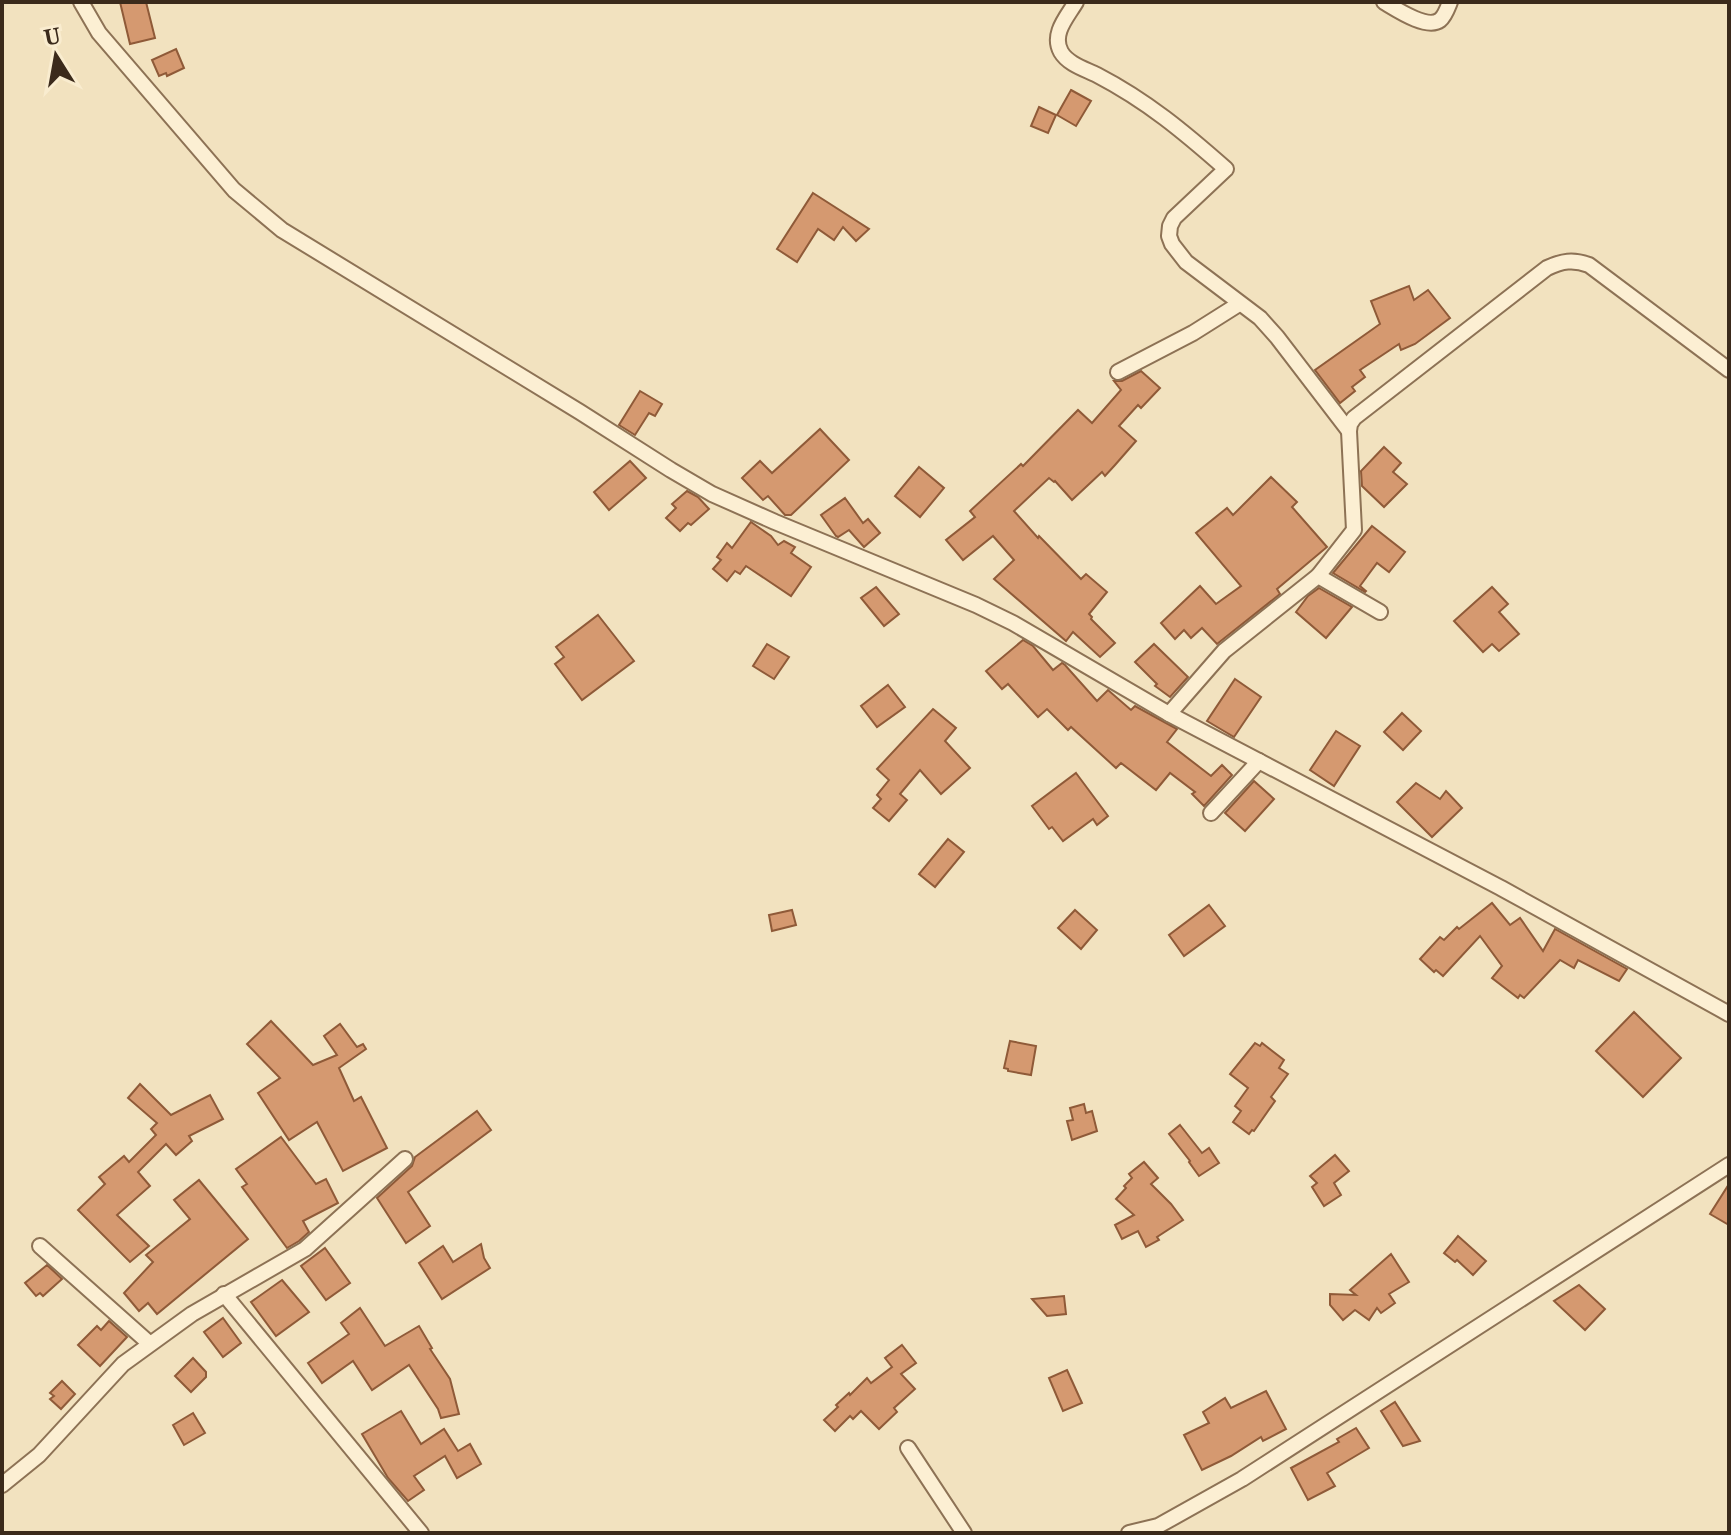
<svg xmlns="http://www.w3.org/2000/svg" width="1731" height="1535" font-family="'Noto Serif',serif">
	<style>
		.building { fill: #d59970; stroke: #8f5a38; stroke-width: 2 }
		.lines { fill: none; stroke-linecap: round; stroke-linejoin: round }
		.street-casing { stroke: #8d7255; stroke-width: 18 }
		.street { stroke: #fcefd3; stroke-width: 14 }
	</style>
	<rect width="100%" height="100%" fill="#f2e2bf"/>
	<g class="building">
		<path d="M120 2H146L155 38 130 44Z"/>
		<path d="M176 49 184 68 167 76 166 73 159 76 152 60Z"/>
		<path d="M1071 90 1091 101 1076 126 1057 115Z"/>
		<path d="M1039 107 1056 115 1048 133 1031 126Z"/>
		<path d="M813 193 869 229 856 241 843 227 834 240 818 229 797 262 777 249Z"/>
		<path d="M1409 286 1414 300 1428 290 1450 318 1415 344 1401 350 1399 344 1360 370 1365 377 1352 387 1355 391 1340 403 1315 370 1380 324 1371 301Z"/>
		<path d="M1141 371 1160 388 1141 408 1138 405 1119 426 1136 441 1115 465 1105 476 1102 472 1072 500 1055 481 1054 482 1049 478 1014 511 1038 538 1039 536 1081 579 1086 574 1107 592 1089 614 1092 617 1091 619 1115 643 1100 657 1073 632 1066 641 994 579 1014 560 993 536 963 560 946 540 975 517 970 511 1021 464 1023 466 1078 410 1092 423 1121 390 1114 381H1122Z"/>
		<path d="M640 391 662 404 655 416 649 413 635 435 619 425Z"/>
		<path d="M820 429 849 460 791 515H785L768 496 763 500 742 478 760 461 772 473Z"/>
		<path d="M1384 447 1401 463 1393 472 1407 484 1384 507 1362 486 1361 471Z"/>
		<path d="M630 461 646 478 609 510 594 492Z"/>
		<path d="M919 467 944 488 920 517 895 496Z"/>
		<path d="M1271 477 1297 502 1292 507 1327 547 1277 589 1280 594 1217 644 1202 628 1191 638 1184 630 1175 639 1161 623 1200 586 1216 604 1241 586 1196 533 1227 508 1233 515Z"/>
		<path d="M687 491 698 497 709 509 691 525 688 523 680 531 666 518 676 508 672 504Z"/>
		<path d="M845 498 863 523 868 519 880 533 864 547 849 530 838 537 836 536 821 515Z"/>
		<path d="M751 522 771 536 778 545 784 541 795 547 791 553 811 567 791 596 746 566 740 574 735 571 727 581 713 569 721 560 717 557 727 543 732 548Z"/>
		<path d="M1372 526 1405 552 1389 572 1377 563 1360 586 1366 591 1365 592 1333 573Z"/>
		<path d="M876 587 899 614 884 626 861 598Z"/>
		<path d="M1492 587 1508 604 1499 612 1519 634 1499 651 1492 644 1483 652 1454 621Z"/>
		<path d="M1319 588 1352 607 1326 638 1296 612 1308 596Z"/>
		<path d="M598 615 634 661 582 700 555 664 564 657 556 647Z"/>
		<path d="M1023 640 1033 646 1053 670 1062 663 1065 665 1097 701 1108 690 1131 710 1135 706 1177 729 1167 742 1211 776 1222 765 1232 775 1204 806 1192 794 1195 792 1170 773 1156 790 1121 763 1116 768 1071 727 1068 730 1047 709 1038 717 1008 684 1002 689 986 671Z"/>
		<path d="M767 644 789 657 774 679 753 666Z"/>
		<path d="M1154 644 1188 677 1170 697 1155 686 1157 684 1135 662Z"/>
		<path d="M1235 679 1261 697 1234 737 1207 721Z"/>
		<path d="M888 685 905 707 877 727 861 706Z"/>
		<path d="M933 709 956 728 945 741 970 768 941 794 920 770 900 794 907 800 889 821 873 808 881 799 877 795 889 780 877 769Z"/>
		<path d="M1402 713 1421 731 1403 750 1384 732Z"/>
		<path d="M1336 731 1360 746 1334 786 1310 770Z"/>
		<path d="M1076 773 1108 816 1097 825 1093 819 1063 841 1052 827 1049 829 1032 806Z"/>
		<path d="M1254 781 1274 799 1245 831 1225 813Z"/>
		<path d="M1416 783 1440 799 1446 791 1462 808 1432 837 1397 802Z"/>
		<path d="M948 839 964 852 935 887 919 874Z"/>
		<path d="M1492 903 1510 925 1520 918 1543 951 1555 929 1627 969 1619 981 1578 960 1574 968 1560 960 1524 998 1520 995 1518 998 1492 978 1502 966 1480 936 1443 976 1436 970 1434 972 1420 959 1440 937 1444 940 1457 927 1459 929Z"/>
		<path d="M1209 905 1225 926 1184 956 1169 935Z"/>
		<path d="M792 910 796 925 772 931 769 915Z"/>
		<path d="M1075 910 1097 930 1081 949 1058 928Z"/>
		<path d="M1634 1012 1681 1058 1643 1097 1596 1051Z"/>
		<path d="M271 1021 313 1065 337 1055 324 1036 340 1024 357 1047 363 1044 366 1049 339 1068 354 1101 361 1097 387 1148 343 1171 317 1122 289 1140 258 1093 280 1078 247 1044Z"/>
		<path d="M1010 1041 1036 1046 1031 1075 1008 1071V1069L1004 1068Z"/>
		<path d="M1255 1043 1260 1046 1262 1043 1284 1060 1279 1068 1288 1074 1271 1097 1275 1101 1254 1131 1252 1130 1249 1134 1233 1122 1241 1111 1235 1106 1248 1088 1230 1074Z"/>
		<path d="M140 1084 171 1115 210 1095 223 1119 189 1136 192 1141 176 1155 166 1144 138 1172 150 1186 117 1215 149 1246 130 1262 78 1210 105 1184 99 1177 124 1156 129 1162 156 1135 151 1129 157 1123 128 1098Z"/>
		<path d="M1084 1104 1086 1113 1092 1111 1097 1131 1072 1140 1067 1121 1073 1120 1070 1108Z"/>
		<path d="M477 1111 491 1130 408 1192 430 1226 406 1243 377 1198 412 1166 415 1157Z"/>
		<path d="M1180 1125 1202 1153 1209 1148 1219 1163 1199 1176 1189 1162 1190 1161 1169 1134Z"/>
		<path d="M281 1137 316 1184 326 1179 338 1203 303 1221 309 1232 299 1241 287 1248 242 1187 247 1184 236 1169Z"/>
		<path d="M1335 1155 1349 1171 1334 1183 1341 1195 1324 1206 1312 1187 1317 1183 1310 1176Z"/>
		<path d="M1144 1162 1158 1178 1151 1184 1171 1204 1183 1220 1157 1237 1159 1240 1146 1247 1138 1231 1122 1239 1115 1225 1134 1215 1116 1199 1126 1188 1124 1186 1132 1178 1129 1174Z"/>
		<path d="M199 1180 248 1239 157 1314 148 1303 139 1311 124 1293 153 1262 146 1255 190 1219 174 1200Z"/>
		<path d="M1729 1184V1225L1710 1214Z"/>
		<path d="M1458 1236 1486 1261 1473 1275 1457 1260 1455 1262 1444 1253Z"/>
		<path d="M481 1244 484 1258 490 1268 442 1299 419 1263 443 1246 453 1262Z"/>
		<path d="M325 1248 350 1283 326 1300 301 1266Z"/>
		<path d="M1391 1254 1409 1282 1389 1294 1395 1303 1381 1313 1377 1308 1369 1320 1355 1310 1343 1320 1330 1305V1294L1356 1295 1350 1290Z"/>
		<path d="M47 1265 62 1279 43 1296 40 1293 36 1296 25 1283Z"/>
		<path d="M282 1280 309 1312 276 1336 251 1302Z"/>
		<path d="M1579 1285 1605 1309 1585 1330 1554 1301Z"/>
		<path d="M1064 1296 1066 1314 1047 1316 1032 1299Z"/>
		<path d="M360 1308 385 1346 419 1326 432 1348 430 1349 450 1379 459 1414 441 1418 438 1409 409 1365 372 1390 353 1361 322 1383 308 1363 349 1334 341 1323Z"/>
		<path d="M223 1318 241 1343 223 1357 204 1332Z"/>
		<path d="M109 1321 127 1337 100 1366 78 1345 97 1326 101 1330Z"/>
		<path d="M902 1345 916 1363 901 1374 915 1389 894 1408 897 1412 879 1429 861 1411 853 1419 850 1416 835 1431 824 1420 838 1407 836 1405 849 1393 850 1395 867 1378 871 1383 892 1367 885 1358Z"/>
		<path d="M193 1358 206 1372V1377L191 1392 175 1376Z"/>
		<path d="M1067 1370 1082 1403 1063 1411 1049 1378Z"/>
		<path d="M62 1381 75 1394 61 1409 50 1399 54 1396 50 1393Z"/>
		<path d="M1266 1391 1286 1429 1263 1441 1261 1437 1231 1456 1202 1470 1184 1435 1209 1423 1203 1412 1225 1398 1231 1408Z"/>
		<path d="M1395 1402 1420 1441 1403 1446 1381 1411Z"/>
		<path d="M401 1411 421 1444 444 1429 458 1451 470 1444 481 1464 457 1478 445 1456 414 1476 424 1490 408 1501 388 1478 362 1434Z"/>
		<path d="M193 1413 205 1433 184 1445 173 1425Z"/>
		<path d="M1356 1428 1369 1448 1327 1473 1335 1486 1308 1500 1291 1468 1339 1442 1337 1439Z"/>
	</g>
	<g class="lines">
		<g class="street-casing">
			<g id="street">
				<path d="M81 2 99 33 234 190 282 230 580 412 671 470 712 494 775 522 976 605 1013 623 1169 714 1501 888 1729 1014"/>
				<path d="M1076 2C1067 17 1051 34 1061 52 1068 64 1085 69 1097 75 1147 101 1184 132 1226 169L1174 218 1170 226 1169 236 1172 244 1186 262 1260 318 1277 337 1349 431"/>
				<path d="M1384 2C1396 9 1427 30 1440 20 1445 16 1448 7 1450 2"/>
				<path d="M1118 372 1193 333 1239 304"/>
				<path d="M1318 576 1354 530 1349 431 1350 424 1354 418 1547 268C1562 261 1573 259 1589 265L1729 370"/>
				<path d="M1169 714 1224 651 1318 576 1380 612"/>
				<path d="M1211 813 1259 761"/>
				<path d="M40 1246 149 1343"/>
				<path d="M224 1294 421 1533"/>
				<path d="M908 1448 964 1533"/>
				<path d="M2 1485 39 1455 123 1364 192 1314 305 1249 405 1159"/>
				<path d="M1129 1533 1158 1526 1242 1479 1729 1165"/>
			</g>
		</g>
		<use href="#street" class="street"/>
	</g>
	<rect width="1731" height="1535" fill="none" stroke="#3b2a1b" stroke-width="8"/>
	<g transform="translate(56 56) rotate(349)" stroke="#f9eccf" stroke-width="6" paint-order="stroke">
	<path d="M0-6L14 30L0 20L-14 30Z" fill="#3b2a1b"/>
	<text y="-12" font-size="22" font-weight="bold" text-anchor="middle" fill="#3b2a1b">U</text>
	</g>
</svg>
